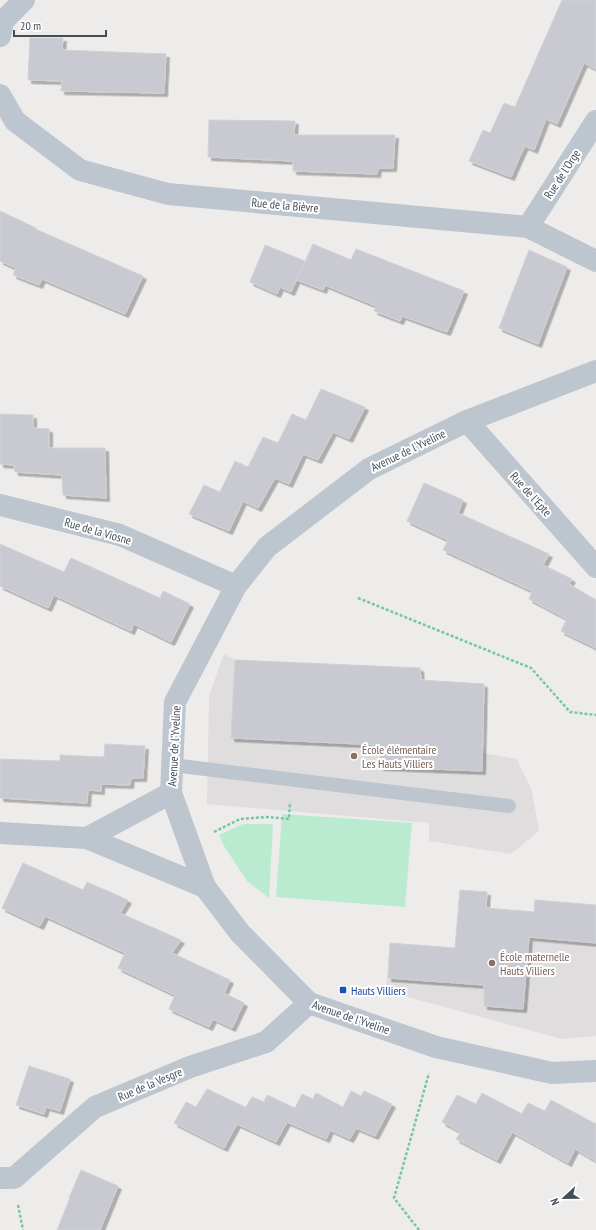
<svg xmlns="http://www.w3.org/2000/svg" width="596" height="1230" font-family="'PT Sans Narrow',sans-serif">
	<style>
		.education { fill: #dfdddd }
		.green { fill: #baebd1 }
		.building { fill: #c9cad1; stroke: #d0d1d7; filter: url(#shadow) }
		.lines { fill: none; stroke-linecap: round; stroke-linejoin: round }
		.path { stroke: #74c7a5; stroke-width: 2.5; stroke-dasharray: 3 2; stroke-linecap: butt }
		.service { stroke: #bdc5ce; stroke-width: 14 }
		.minor { stroke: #bdc5ce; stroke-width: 22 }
		.education-dot { fill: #8d6e63; stroke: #fff; stroke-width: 1.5 }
		.transit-dot { fill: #1a4fb4; stroke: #fff; stroke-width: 1.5 }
		.labels { text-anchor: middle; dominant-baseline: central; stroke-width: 4; stroke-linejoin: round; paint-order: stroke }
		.street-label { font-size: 12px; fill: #454d58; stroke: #fff }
		.education-label { font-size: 12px; fill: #785e54; stroke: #fff; text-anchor: start }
		.transit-label { font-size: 12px; fill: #164399; stroke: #fff; text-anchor: start }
	</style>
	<defs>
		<filter id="shadow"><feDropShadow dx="3.5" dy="3.5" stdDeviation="0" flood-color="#0004"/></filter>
	</defs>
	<rect width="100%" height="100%" fill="#eeeceb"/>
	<g class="education">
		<path d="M224 654 235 660 420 668 421 680 484 684 482 753 517 759 532 791 539 831 511 854 429 841V823L207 804 209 696Z"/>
		<path d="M460 890 487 892 486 908 534 912 535 900 596 905V1036L562 1039 386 991 390 943 455 948Z"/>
	</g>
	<g class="green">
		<path d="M282 814 412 823 405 907 276 897Z"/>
		<path d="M243 824H273L269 898 247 881 224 846 219 835Z"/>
	</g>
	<g class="building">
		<path d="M562 0H596V69L584 63 557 124 546 119 534 150 525 146 521 154 511 177 469 161 483 130 490 133 504 103 515 107Z"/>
		<path d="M30 38H63L62 50 166 54 164 93 61 91 62 81 28 80Z"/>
		<path d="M209 120 295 121 294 135H395L393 168H378L377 174 293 171V161L208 157Z"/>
		<path d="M0 211 36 228 35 229 143 276 125 314 42 279 39 285 13 275 16 268 0 261Z"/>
		<path d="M313 244 351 260 356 249 464 291 447 332 402 316 400 321 374 311 376 306 325 285 323 290 297 280Z"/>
		<path d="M265 245 305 261 291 292 280 287 277 294 250 282Z"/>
		<path d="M529 250 567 267 538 344 499 328Z"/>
		<path d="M321 389 365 407 349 439 333 432 318 460 303 454 289 484 275 478 258 508 243 501 229 531 189 514 204 485 220 492 235 461 248 467 263 437 278 443 292 414 306 420Z"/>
		<path d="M0 414 33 415V428L49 429V448H105L106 498 63 495 62 475 15 472 14 465 0 464Z"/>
		<path d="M424 483 463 500 458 513 549 554 543 565 572 579 569 584 596 600V648L561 631 567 619 529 599 532 591 443 550 448 540 407 521Z"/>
		<path d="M0 544 64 572 71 558 160 598 163 591 190 604 171 642 134 624 131 631 54 595 48 608 0 586Z"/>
		<path d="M235 660 420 668 421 680 484 684 482 771 380 767V745L231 738Z"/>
		<path d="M105 744 145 746 143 778H131L130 785 101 784V791L88 790 87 803 0 798V759L60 761V755L104 757Z"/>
		<path d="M23 863 83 890 87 882 128 900 120 913 181 940 172 953 230 980 224 993 244 1003 232 1028 213 1019 209 1027 169 1009 175 995 118 968 125 953 45 916 40 926 2 908Z"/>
		<path d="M460 890 487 892 486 908 534 912 535 900 596 905V943L529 937 523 1009 484 1006V985L388 978 390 943 455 948Z"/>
		<path d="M29 1066 70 1079 60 1111 46 1107 44 1114 16 1105Z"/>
		<path d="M207 1089 245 1107 244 1110 252 1097 264 1102 267 1095 295 1108 302 1094 313 1099 316 1093 343 1107 351 1091 361 1096 364 1091 392 1104 375 1136 356 1128 350 1139 330 1130 326 1139 287 1122 276 1142 237 1124 224 1148 174 1123 186 1102 196 1107Z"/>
		<path d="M482 1093 522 1114 520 1117 528 1103 545 1111 551 1100 596 1124V1161L575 1149 568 1163 512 1132 497 1160 456 1139 461 1132 442 1122 457 1095 476 1104Z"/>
		<path d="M81 1170 118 1186 100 1230H57L70 1198H69Z"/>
	</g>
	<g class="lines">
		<g class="path">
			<path d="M358 598 531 668 570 712 596 715"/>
			<path d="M214 832 240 819 267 817 289 819 290 802"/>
			<path d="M18 1205 23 1230"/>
			<path d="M419 1230 394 1198 429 1073"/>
		</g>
		<path class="service" d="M172 765 509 806"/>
		<g class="minor">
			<path d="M0 36 3 21 24 0"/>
			<path d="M0 95 15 121 80 170 168 194 528 227 596 261"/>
			<path d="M528 227 596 121"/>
			<path d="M596 371 467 421 369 469 267 547 236 586 175 702 171 793 205 887 240 933 309 1003 436 1047 552 1073 596 1071"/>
			<path d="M467 421 596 567"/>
			<path d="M0 505 120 535 236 586"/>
			<path d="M0 833 87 838 205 887"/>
			<path d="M87 838 171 793"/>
			<path d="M0 1178H14L95 1107 190 1067 266 1042 309 1003"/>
		</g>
	</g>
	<g class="education-dot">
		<circle cx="354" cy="756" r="4"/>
		<circle cx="492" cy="963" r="4"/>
	</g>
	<rect class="transit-dot" x="339" y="986" width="8" height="8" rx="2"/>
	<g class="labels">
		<g class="street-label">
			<text transform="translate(562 174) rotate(-57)">Rue de l'Orge</text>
			<text transform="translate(285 205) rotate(5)">Rue de la Bièvre</text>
			<text transform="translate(408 450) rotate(-26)">Avenue de l'Yveline</text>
			<text transform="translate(531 494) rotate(48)">Rue de l'Epte</text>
			<text transform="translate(98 531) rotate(16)">Rue de la Viosne</text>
			<text transform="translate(174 746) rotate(-87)">Avenue de l'Yveline</text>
			<text transform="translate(351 1017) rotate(19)">Avenue de l'Yveline</text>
			<text transform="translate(150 1084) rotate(-23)">Rue de la Vesgre</text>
		</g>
		<g class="education-label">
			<text x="362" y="749">École élémentaire<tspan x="362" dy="14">Les Hauts Villiers</tspan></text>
			<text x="500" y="956">École maternelle<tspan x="500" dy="14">Hauts Villiers</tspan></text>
		</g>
		<g class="transit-label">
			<text x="351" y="990">Hauts Villiers</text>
		</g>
	</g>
	<g transform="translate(564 1198) rotate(248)" stroke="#ffffff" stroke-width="3" paint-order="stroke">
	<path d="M0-3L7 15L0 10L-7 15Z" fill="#454d58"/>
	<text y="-6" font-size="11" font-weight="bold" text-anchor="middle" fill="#454d58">N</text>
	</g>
	<path d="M14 30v6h92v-6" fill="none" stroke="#454d58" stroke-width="2"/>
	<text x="20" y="30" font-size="12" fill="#454d58" stroke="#ffffff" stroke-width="3" paint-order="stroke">20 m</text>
</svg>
